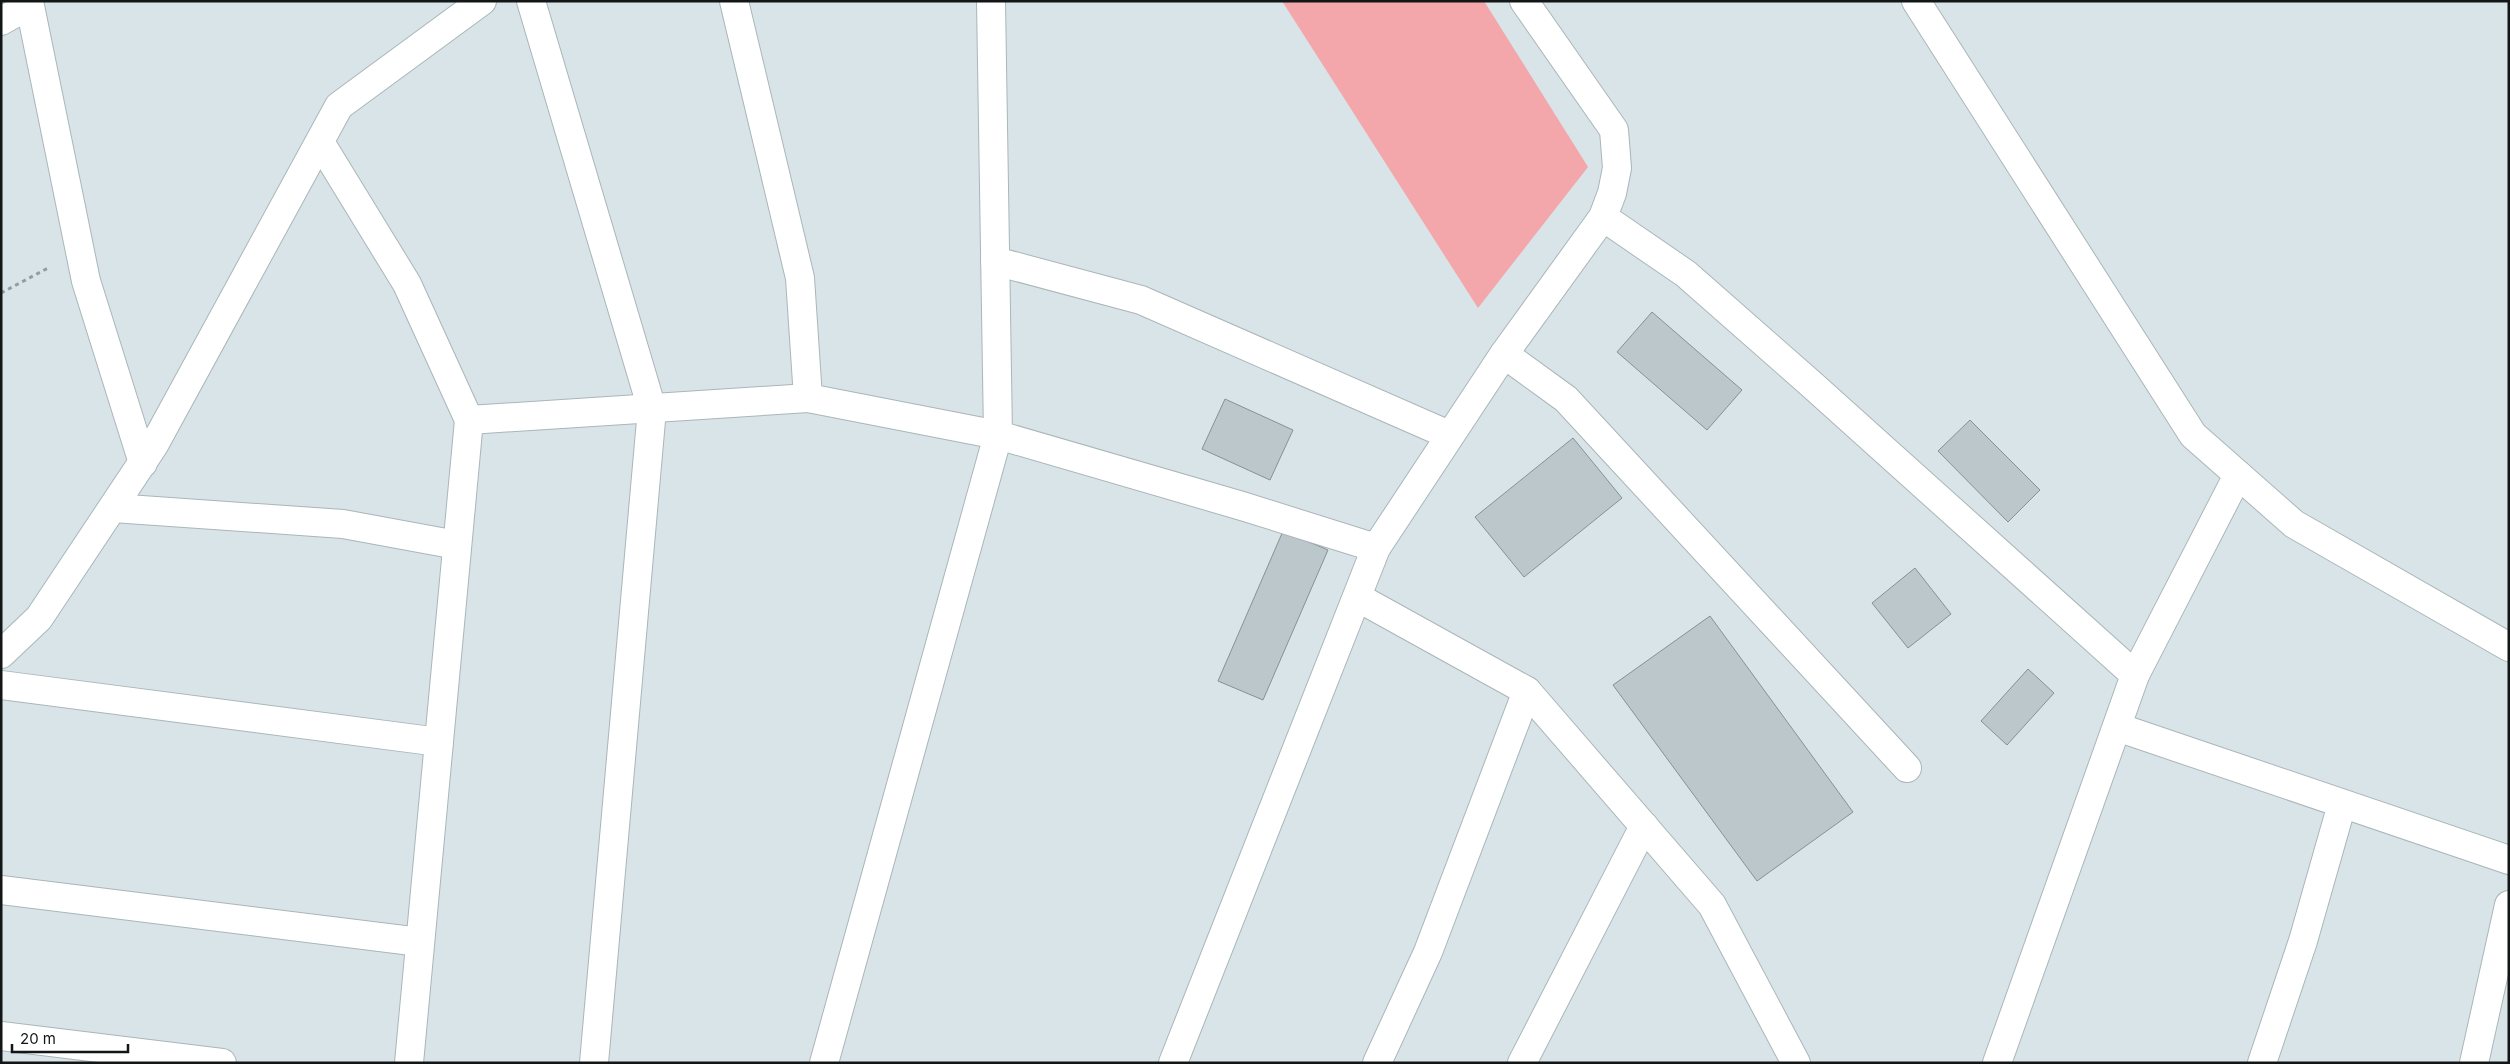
<svg xmlns="http://www.w3.org/2000/svg" width="2510" height="1064" font-family="Inter,sans-serif">
	<style>
		.green { fill: #f3a7ab }
		.building { fill: #bbc7ca; stroke: #869194 }
		.lines { fill: none; stroke-linecap: round; stroke-linejoin: round }
		.minor-casing { stroke: #aab6b9; stroke-width: 30 }
		.path { stroke: #939d9f; stroke-width: 3; stroke-dasharray: 4 4; stroke-linecap: butt }
		.minor { stroke: #fff; stroke-width: 28 }
	</style>
	<rect width="100%" height="100%" fill="#d8e4e7"/>
	<path class="green" d="M1282 1H1484L1588 167 1478 308Z"/>
	<g class="building">
		<path d="M1652 312 1742 390 1707 430 1617 352Z"/>
		<path d="M1225 399 1293 430 1270 480 1202 449Z"/>
		<path d="M1970 420 2040 490 2008 522 1938 451Z"/>
		<path d="M1573 438 1622 498 1524 577 1475 517Z"/>
		<path d="M1283 531 1328 550 1263 700 1218 681Z"/>
		<path d="M1915 568 1951 614 1908 648 1872 603Z"/>
		<path d="M1710 616 1853 812 1757 881 1613 685Z"/>
		<path d="M2028 669 2054 693 2007 745 1981 721Z"/>
	</g>
	<g class="lines">
		<g class="minor-casing">
			<g id="minor">
				<path d="M29 1 86 281 143 463"/>
				<path d="M531 1 652 409 594 1063"/>
				<path d="M734 1 800 278 808 398"/>
				<path d="M1524 1 1614 130 1617 168 1612 193 1603 217"/>
				<path d="M1916 1 2193 435 2294 524 2509 647"/>
				<path d="M1 21 28 6"/>
				<path d="M320 142 407 284 469 420 409 1063"/>
				<path d="M995 261 1141 300 1449 435"/>
				<path d="M1504 354 1566 399 1907 768"/>
				<path d="M469 420 808 398 998 435 1242 506 1376 548"/>
				<path d="M113 508 343 524 457 545"/>
				<path d="M1357 597 1527 691 1712 905 1796 1063"/>
				<path d="M1 654 39 618 154 445 339 106 482 1"/>
				<path d="M1 685 439 742"/>
				<path d="M2117 727 2509 860"/>
				<path d="M1 890 420 942"/>
				<path d="M1 1036 222 1063"/>
				<path d="M824 1063 998 435 991 1"/>
				<path d="M1173 1063 1376 548 1504 354 1603 217 1686 274 1810 383 2135 675"/>
				<path d="M1377 1063 1428 952 1527 691"/>
				<path d="M1522 1063 1644 826"/>
				<path d="M1997 1063 2135 675 2238 475"/>
				<path d="M2262 1063 2303 941 2342 804"/>
				<path d="M2474 1063 2509 905"/>
			</g>
		</g>
		<path class="path" d="M1 293 48 268"/>
		<use href="#minor" class="minor"/>
	</g>
	<rect width="2510" height="1064" fill="none" stroke="#121617" stroke-width="5"/>
	<path d="M12 1044v8h116v-8" fill="none" stroke="#121617" stroke-width="2.5"/>
	<text x="20" y="1044" font-size="15" fill="#121617" stroke="#ffffff" stroke-width="4" paint-order="stroke">20 m</text>
</svg>
